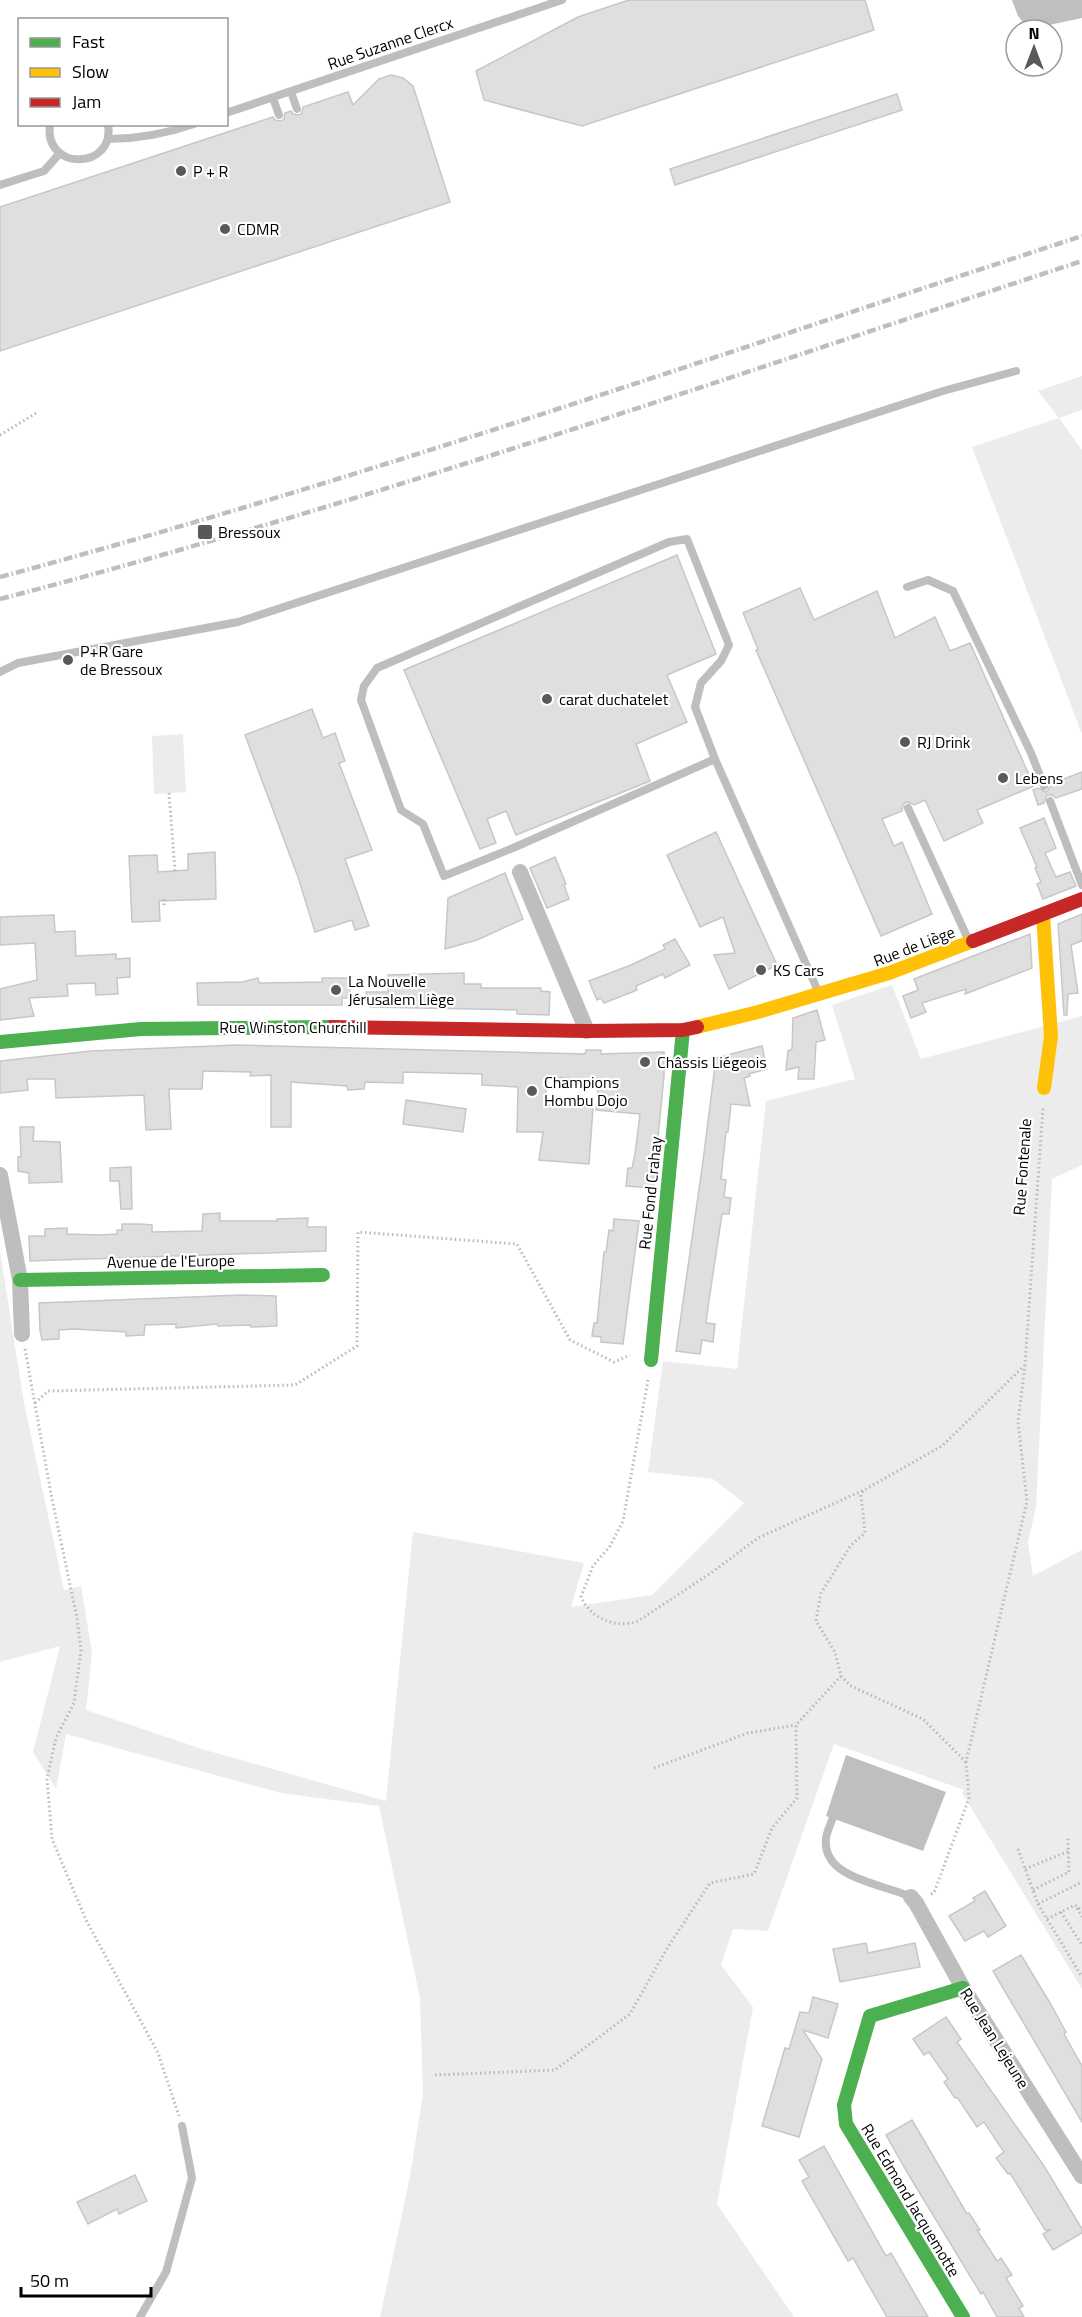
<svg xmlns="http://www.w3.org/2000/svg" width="1082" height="2317" font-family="'Titillium Web',sans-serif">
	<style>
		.green { fill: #ececec }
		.water { fill: #bfbfbf }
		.building { fill: #dfdfdf; stroke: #c7c7c7; stroke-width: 1.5 }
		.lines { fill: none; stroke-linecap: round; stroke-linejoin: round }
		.path { stroke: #b9b9b9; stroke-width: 3; stroke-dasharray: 1.5 3; stroke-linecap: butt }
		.lane { stroke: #bebebe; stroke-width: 8 }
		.street { stroke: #bebebe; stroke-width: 16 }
		.fast { stroke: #4caf50; stroke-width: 14 }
		.slow { stroke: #ffc107; stroke-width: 14 }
		.jam { stroke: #c62828; stroke-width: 14 }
		.rail { stroke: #bebebe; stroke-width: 4.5; stroke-dasharray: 9 3 1.5 3; stroke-linecap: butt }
		.poi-dot { fill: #595959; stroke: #fff; stroke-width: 2 }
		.labels { text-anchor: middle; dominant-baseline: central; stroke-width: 4.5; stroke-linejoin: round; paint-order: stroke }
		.street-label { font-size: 16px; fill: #000; stroke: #fff }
		.poi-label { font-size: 16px; fill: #000; stroke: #fff; text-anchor: start }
	</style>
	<rect width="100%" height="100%" fill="#fff"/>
	<g class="green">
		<path d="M1082 376V410L1059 418 1082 450V734L972 447 1059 418 1038 391Z"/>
		<path d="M183 734 186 792 154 794 152 736Z"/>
		<path d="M892 985 921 1059 1082 1016V1165L1052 1179 1036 1507 1028 1542 1033 1576 1082 1550V1989L962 1793 964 1790 834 1744 768 1931 733 1929 721 1965 753 2007 717 2204 794 2317H380L410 2176 423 2094 420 1998 379 1806 281 1793 66 1734 56 1789 33 1752 60 1646 0 1662V1251L24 1403 64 1590 81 1586 92 1653 86 1710 205 1750 386 1801 413 1532 584 1563 571 1607 652 1595 744 1503 713 1479 648 1472 663 1361 737 1369 766 1101 855 1079 832 1005Z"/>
	</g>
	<g class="water">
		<path d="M1012 0H1082V18L1040 27 1024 24 1018 16Z"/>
		<path d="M846 1755 946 1792 923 1851 826 1816Z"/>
	</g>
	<g class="building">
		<path d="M629 0H865L874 30 582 126 484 100 476 71 578 17Z"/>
		<path d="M391 75 403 78 413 86 450 202 0 351V207L273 117 275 120 281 121 284 119 285 113 291 111 293 114 299 115 302 113 303 107 348 92 353 105 379 79Z"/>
		<path d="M897 94 902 110 675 185 670 169Z"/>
		<path d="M677 555 716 654 667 675 687 722 636 744 650 781 516 835 506 811 487 819 496 843 480 849 404 670Z"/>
		<path d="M800 588 814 620 877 591 895 638 935 617 950 651 970 643 1034 786 977 810 983 823 944 841 925 800 914 805 911 803 906 802 903 805 902 811 882 819 894 846 902 842 932 914 881 936 756 650 758 649 743 613Z"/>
		<path d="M312 709 323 738 335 733 345 761 339 763 372 850 345 859 369 926 355 930 352 920 315 932 298 877 245 735Z"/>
		<path d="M1082 772V789L1056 798 1052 795H1047L1044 803 1038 805 1033 790 1038 788 1046 792 1049 789 1050 784Z"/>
		<path d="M1044 818 1056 848 1045 853 1056 877 1070 872 1076 886 1043 899 1037 884 1041 882 1035 868 1037 867 1020 828Z"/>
		<path d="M716 832 777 965 729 989 714 955 735 953 723 917 700 927 667 855Z"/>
		<path d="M215 852 216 899 159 901 160 921 132 922 129 856 157 855 158 872 188 870V854Z"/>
		<path d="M555 857 566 884 564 885 569 899 547 908 530 868Z"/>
		<path d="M505 873 523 919 477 940 445 949 448 898Z"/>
		<path d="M1082 914V941L1071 945 1078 993 1068 994 1067 1015H1064L1058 924Z"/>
		<path d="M54 915 55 932 75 931 76 956 116 954V959L130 958V977L117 978 118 994 96 995 95 983 67 984 68 996 29 998 34 1016 0 1020V989L37 980 35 943 0 945V917Z"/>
		<path d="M1030 934 1032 968 965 994 966 989 922 1003 926 1012 911 1018 903 996 918 990 914 979Z"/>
		<path d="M675 939 690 965 665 978 663 974 636 986 637 990 604 1003 601 998 597 1000 589 981 631 965 665 949 663 945Z"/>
		<path d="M464 973V984H481V988H541V991L550 992 549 1015 517 1014V1010L370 1007 366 992H388V975Z"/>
		<path d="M258 978 259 983 322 982V978H350V998H342V1005H198L197 983 242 982Z"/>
		<path d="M817 1010 825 1040 816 1042 814 1079H798L799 1067 786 1070 788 1051 792 1049 793 1018Z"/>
		<path d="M237 1045 585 1054 586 1050H601V1054L664 1052V1076L653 1188 626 1186 628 1168H632L635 1154 640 1114 596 1110 599 1080 547 1077 545 1104 593 1108 589 1164 539 1160 543 1132H517L518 1087 482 1085V1074L403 1072V1083L365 1082 364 1089 348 1090 347 1086 291 1082V1127H271V1075L250 1076 251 1072 203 1071 202 1089H169L171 1129 146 1130 144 1095 56 1098 55 1079H27L28 1090 0 1093V1061L91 1051Z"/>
		<path d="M762 1046 767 1069 749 1074 750 1076 744 1078 750 1106 731 1104 728 1132H726L721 1179 726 1180 724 1197 731 1198 729 1214H722L708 1307 706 1323 715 1324 713 1342 702 1340 700 1354 676 1351 703 1161 715 1066 712 1059Z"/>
		<path d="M406 1100 466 1109 463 1132 403 1124Z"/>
		<path d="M20 1127H34L33 1141 60 1142 62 1182 29 1183V1173L18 1171V1157H21Z"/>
		<path d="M131 1167 132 1209H121L119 1181H110V1168Z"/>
		<path d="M220 1213V1221H277V1219L308 1218 307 1227H326V1251L30 1261 29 1236H45V1229L67 1228V1234L100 1235 117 1234V1230H122V1224H140L152 1225V1232L202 1231 203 1214Z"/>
		<path d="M614 1219 639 1221 623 1344 601 1342V1337L592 1336 594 1323H597L604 1252H606L609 1230 613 1231Z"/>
		<path d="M242 1295 276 1296 277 1326 251 1327 250 1325 218 1326 217 1324 176 1328V1324L145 1325 144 1335 126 1336V1332L75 1329 59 1330V1339L42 1340 40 1330 39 1303Z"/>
		<path d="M985 1891 1006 1926 988 1937 984 1931 965 1941 949 1916 975 1901 973 1898Z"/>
		<path d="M866 1943 868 1953 915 1943 920 1967 840 1982 833 1949Z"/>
		<path d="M1021 1955 1050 2003 1066 2032 1064 2034 1082 2066V2122L993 1971Z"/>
		<path d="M813 1997 838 2004 828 2038 803 2030 822 2059 799 2137 762 2126 785 2048 789 2049 800 2012 809 2013Z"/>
		<path d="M946 2017 961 2039 957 2042 1044 2166 1082 2229V2233L1053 2250 1043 2234 1050 2230H1045L1010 2173 1008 2174 996 2158 1004 2152 984 2122 977 2127 957 2097 955 2098 944 2082 948 2079 929 2052 924 2055 913 2039Z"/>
		<path d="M912 2120 967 2214 969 2213 980 2230H977L997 2261 1001 2258 1012 2275 1006 2278 1023 2306 1019 2308 1024 2317H997L983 2292 981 2294 910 2177 886 2135Z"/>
		<path d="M824 2146 886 2256 891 2253 928 2317H887L853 2258 848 2261 802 2181 809 2177 799 2160Z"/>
		<path d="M135 2175 147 2201 119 2214 117 2209 88 2224 77 2202Z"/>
	</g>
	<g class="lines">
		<g class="path">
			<path d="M0 435 38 412"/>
			<path d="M169 793 175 871"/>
			<path d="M164 899V907"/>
			<path d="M25 1349 51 1494 77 1618 81 1650 74 1703 56 1738 47 1779 52 1839 86 1920 158 2053 179 2116"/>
			<path d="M648 1380 623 1521 610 1546 593 1566 581 1597C591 1619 616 1629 638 1621L711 1573 758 1538 864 1490 942 1446 1024 1366"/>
			<path d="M35 1403 48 1391 295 1385 357 1346 358 1232 517 1244 570 1340 614 1362 630 1355"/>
			<path d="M863 1491 861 1496 865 1533 851 1545 821 1593 816 1621 835 1652 841 1676 851 1686 923 1719 966 1762"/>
			<path d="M654 1768 748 1733 796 1725"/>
			<path d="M1018 1849 1038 1904 1082 1977"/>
			<path d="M1025 1869 1069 1851"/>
			<path d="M1033 1890 1069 1872 1068 1838"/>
			<path d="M931 1894 934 1893 969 1798 966 1762 1027 1501 1018 1422 1025 1364 1043 1108"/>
			<path d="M1038 1904 1082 1882"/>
			<path d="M1077 1908 1082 1917"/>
			<path d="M1061 1912 1082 1945"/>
			<path d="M1047 1919 1075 1905 1082 1911"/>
			<path d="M435 2075 555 2070 630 2014 666 1950 710 1883 754 1874 772 1828 797 1798 796 1725 841 1676"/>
		</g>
		<g class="lane">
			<path d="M291 92 297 109"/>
			<path d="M273 98 279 115"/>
			<path d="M226 113 562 0"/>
			<path d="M50 124C43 172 116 170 108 124"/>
			<path d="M108 139C139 139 165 134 194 124"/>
			<path d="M0 185 44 171 60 153"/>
			<path d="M907 587 928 580 953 591 1031 753 1044 786"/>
			<path d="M0 672 18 663 238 622 943 391 1016 371"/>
			<path d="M715 759 695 707 701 683 721 661 729 645 687 539 669 542 377 668 364 686 361 700 401 810 423 824 444 876 513 848 715 759 818 991"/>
			<path d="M1050 801 1082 885"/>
			<path d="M908 808 968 939"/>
			<path d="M832 1820C830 1825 827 1832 826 1838 821 1879 884 1884 911 1897"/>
			<path d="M140 2317 166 2272 192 2178 182 2126"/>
		</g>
		<g class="street">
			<path d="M520 872 587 1031"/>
			<path d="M0 1175 20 1280 22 1334"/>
			<path d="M911 1897 916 1903 963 1988 1082 2176"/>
		</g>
		<g class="fast">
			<path d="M0 1042 141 1029 332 1027"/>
			<path d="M20 1280 323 1275"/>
			<path d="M651 1360 683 1030"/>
			<path d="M963 1988 870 2016 844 2105 846 2124 963 2317"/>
		</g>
		<g class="slow">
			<path d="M1043 915 1051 1036 1044 1088"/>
			<path d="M697 1027 758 1012 889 973 973 941"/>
		</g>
		<g class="jam">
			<path d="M973 941 1082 899"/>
			<path d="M332 1027 587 1031 683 1030 697 1027"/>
		</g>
		<g class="rail">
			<path d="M0 577C365 479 723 353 1082 236"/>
			<path d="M0 599C366 504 723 379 1082 261"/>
		</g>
	</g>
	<g class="poi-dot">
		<circle cx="181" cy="171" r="6"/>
		<circle cx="225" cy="229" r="6"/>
		<rect x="197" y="524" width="16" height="16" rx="3"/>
		<circle cx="68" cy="660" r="6"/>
		<circle cx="547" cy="699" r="6"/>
		<circle cx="905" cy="742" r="6"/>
		<circle cx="1003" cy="778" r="6"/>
		<circle cx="761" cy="970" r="6"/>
		<circle cx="336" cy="990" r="6"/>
		<circle cx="645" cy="1062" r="6"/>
		<circle cx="532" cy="1091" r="6"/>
	</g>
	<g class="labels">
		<g class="street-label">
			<text transform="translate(390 43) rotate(-19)">Rue Suzanne Clercx</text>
			<text transform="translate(914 946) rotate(-21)">Rue de Liège</text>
			<text x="293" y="1027">Rue Winston Churchill</text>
			<text transform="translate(1022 1167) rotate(-86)">Rue Fontenale</text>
			<text transform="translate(650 1193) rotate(-84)">Rue Fond Crahay</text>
			<text transform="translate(171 1261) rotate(-1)">Avenue de l'Europe</text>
			<text transform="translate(995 2038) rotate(58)">Rue Jean Lejeune</text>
			<text transform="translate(911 2200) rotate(59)">Rue Edmond Jacquemotte</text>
		</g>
		<g class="poi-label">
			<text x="193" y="171">P + R</text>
			<text x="237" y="229">CDMR</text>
			<text x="218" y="532">Bressoux</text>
			<text x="80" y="651">P+R Gare<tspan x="80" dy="18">de Bressoux</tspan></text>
			<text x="559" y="699">carat duchatelet</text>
			<text x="917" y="742">RJ Drink</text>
			<text x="1015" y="778">Lebens</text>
			<text x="773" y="970">KS Cars</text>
			<text x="348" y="981">La Nouvelle<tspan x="348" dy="18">Jérusalem Liège</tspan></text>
			<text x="657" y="1062">Châssis Liégeois</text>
			<text x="544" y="1082">Champions<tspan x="544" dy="18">Hombu Dojo</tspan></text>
		</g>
	</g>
	<rect x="18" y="18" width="210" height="108" fill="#ffffff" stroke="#999999" stroke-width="1.5"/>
	<rect x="30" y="38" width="30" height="9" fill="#4caf50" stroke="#999999" stroke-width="1.5"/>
	<text x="72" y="48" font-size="18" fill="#000000">Fast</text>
	<rect x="30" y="68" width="30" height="9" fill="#ffc107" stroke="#999999" stroke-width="1.5"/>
	<text x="72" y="78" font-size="18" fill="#000000">Slow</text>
	<rect x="30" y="98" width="30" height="9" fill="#c62828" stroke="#999999" stroke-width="1.5"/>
	<text x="72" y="108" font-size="18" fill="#000000">Jam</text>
	<g transform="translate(1034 48)"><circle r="28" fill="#ffffff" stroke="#999999" stroke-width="1.5"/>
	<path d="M0-4.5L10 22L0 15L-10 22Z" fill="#595959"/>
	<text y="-9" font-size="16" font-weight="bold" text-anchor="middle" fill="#000000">N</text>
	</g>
	<path d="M21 2287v9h130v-9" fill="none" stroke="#000000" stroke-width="3"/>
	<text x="30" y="2287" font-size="18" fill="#000000" stroke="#ffffff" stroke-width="4.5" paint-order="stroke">50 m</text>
</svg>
